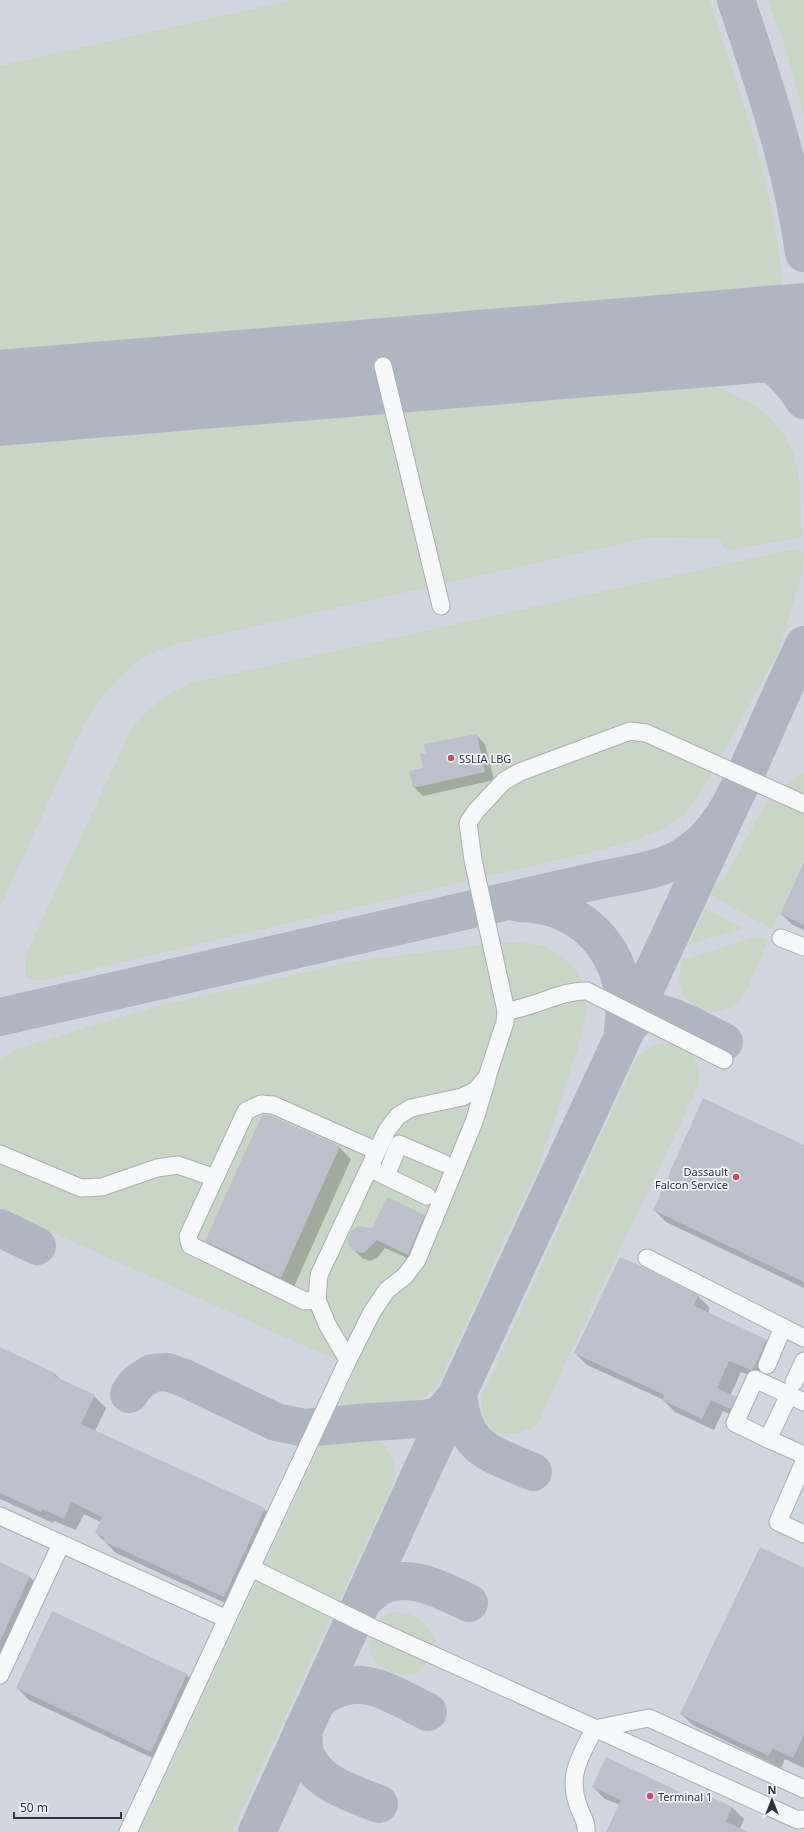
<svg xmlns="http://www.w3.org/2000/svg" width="804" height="1832" font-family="'Noto Sans',sans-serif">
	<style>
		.built { fill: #d2d6de }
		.green { fill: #c9d6c5 }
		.shadow { fill: #0003 }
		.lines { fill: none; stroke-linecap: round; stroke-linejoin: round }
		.taxiway { stroke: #b0b6c1; stroke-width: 38 }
		.runway { stroke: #b0b6c1; stroke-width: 96 }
		.building { fill: #bbc0ca }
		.minor-casing { stroke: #a9aeb7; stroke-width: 19 }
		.minor { stroke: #f7f8fa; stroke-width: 17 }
		.poi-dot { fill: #d1495b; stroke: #f4f6f9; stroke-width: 1.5 }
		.labels { text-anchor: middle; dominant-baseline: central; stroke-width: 3.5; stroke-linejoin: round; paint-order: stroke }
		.poi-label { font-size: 11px; fill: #2b3445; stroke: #f4f6f9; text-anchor: start }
	</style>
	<rect width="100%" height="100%" fill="#e4e7ec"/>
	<rect class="built" x="0" y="0" width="804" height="1832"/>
	<g class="green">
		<path d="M292 0H710C739 93 776 187 782 285L0 351V66Z"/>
		<path d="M768 0H804V115L785 47Z"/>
		<path d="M712 386C757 400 793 428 799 478 801 497 801 517 802 537L727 551 719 539 651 537 180 643C171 646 160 649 151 654 122 669 103 695 85 722L0 908V447Z"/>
		<path d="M799 548 804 553 801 577 779 651 706 784 685 814 663 829 636 840 604 849 41 981 26 978 25 956 132 728C150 706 165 695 191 683Z"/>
		<path d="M804 772V796L786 787 789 782Z"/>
		<path d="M768 799 804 814V861L772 929 711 896 716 882 723 881Z"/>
		<path d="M705 909 742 928 689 945Z"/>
		<path d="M758 936 768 941C762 953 749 991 742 998 711 1029 668 1003 682 960Z"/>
		<path d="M507 942 543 945 561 955 572 965 581 979 587 1008 579 1044 540 1164 438 1385 422 1398 397 1405 337 1408 356 1369 0 1209V1060L13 1050 158 1006 356 961Z"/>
		<path d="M661 1043H673L693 1055 700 1072 698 1087 564 1366 538 1424C508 1444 477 1434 482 1395L636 1059 645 1050Z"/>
		<path d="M379 1441C394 1455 397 1463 393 1484L232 1832H140L319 1448 327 1442Z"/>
		<path d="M394 1612C418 1613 423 1622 436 1641 433 1648 431 1658 426 1664 411 1684 370 1671 370 1646 370 1636 376 1626 380 1617Z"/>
	</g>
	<g class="shadow">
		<path d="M476 735 485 744 494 780 423 796 414 787 424 768 427 753Z"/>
		<path d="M804 865V930L793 925 781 914Z"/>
		<path d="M804 1146V1288L666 1222 654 1210Z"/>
		<path d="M339 1147 351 1159 293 1289 218 1253 206 1241Z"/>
		<path d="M424 1216 433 1224 416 1262 385 1248 377 1258 370 1261 362 1258 353 1249 373 1229Z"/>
		<path d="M641 1267 698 1296 710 1308 708 1313 766 1340 778 1352 765 1381 741 1372 730 1396 735 1398 747 1410 742 1420 723 1411 714 1430 675 1412 662 1399 587 1365 575 1353Z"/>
		<path d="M0 1348 55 1374 62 1381 94 1396 106 1408 95 1431 264 1509 276 1521 236 1608 116 1553 96 1533 101 1522 84 1514 76 1530 54 1521 53 1523 0 1499Z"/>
		<path d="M0 1563 30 1577 42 1589 0 1678Z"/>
		<path d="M804 1569V1768L785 1759 781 1768 693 1725 681 1714Z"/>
		<path d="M52 1612 187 1675 199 1687 163 1763 29 1700 17 1688Z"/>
		<path d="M593 1787 697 1801 701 1793 732 1807 744 1819 740 1829 743 1832H607L620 1805 605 1799Z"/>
	</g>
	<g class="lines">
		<g class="taxiway">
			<path d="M736 0C764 83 792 166 804 253"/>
			<path d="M713 339C752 346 783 366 804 400"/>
			<path d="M518 903C589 903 633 961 623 1030"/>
			<path d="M0 1017 600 880C627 874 660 871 684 856 726 830 740 784 760 742 774 709 789 677 804 645"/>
			<path d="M627 1028C632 1022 638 1014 646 1012 662 1008 707 1034 724 1042"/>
			<path d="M0 1228 37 1246"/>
			<path d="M129 1394 137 1383 152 1373 167 1372 184 1378 276 1422 305 1428 370 1422 422 1419 435 1417 443 1413 458 1394"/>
			<path d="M458 1394C464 1450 488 1452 533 1472"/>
			<path d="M363 1600C369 1595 376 1588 383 1585 413 1573 443 1591 469 1603"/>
			<path d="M319 1699C360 1669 388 1693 428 1712"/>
			<path d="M303 1730C304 1737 303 1748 306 1755 317 1784 352 1793 379 1804"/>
			<path d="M257 1832 423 1468 731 804"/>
		</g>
		<path class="runway" d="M0 398 804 331"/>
	</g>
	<g class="building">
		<path d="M477 734 485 772 413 788 409 771 423 768 420 754 426 753 424 744Z"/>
		<path d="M804 862V925L780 914Z"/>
		<path d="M703 1098 804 1145V1282L653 1210Z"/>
		<path d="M262 1115H269L340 1146 281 1278 205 1241Z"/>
		<path d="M387 1197 425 1215 408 1255 377 1240 365 1252 361 1253 352 1250 348 1243V1238L351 1231 359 1226 372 1228Z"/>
		<path d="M620 1257 641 1266 698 1295 694 1305 697 1307 767 1340 753 1369 751 1370 729 1361 717 1388 736 1397 730 1409 711 1400 702 1419 662 1400 664 1395 574 1353Z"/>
		<path d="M0 1347 55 1373 54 1376 95 1395 81 1424 265 1508 224 1597 103 1541 105 1538 95 1533 102 1517 71 1502 64 1519 42 1509 41 1512 0 1493Z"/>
		<path d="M760 1547 804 1568V1735L793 1758 773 1748 769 1756 680 1714Z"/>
		<path d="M0 1562 30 1576 0 1641Z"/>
		<path d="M52 1611 187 1674 151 1752 16 1688Z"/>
		<path d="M606 1757 697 1800 700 1792 732 1807 726 1822 749 1832H606L621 1800 592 1787Z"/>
	</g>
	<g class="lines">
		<g class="minor-casing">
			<g id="minor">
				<path d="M383 366 441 606"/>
				<path d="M781 938 804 947"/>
				<path d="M506 1011C533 1008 562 990 587 991L724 1060"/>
				<path d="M0 1154 81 1188 102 1187 157 1168 178 1165 215 1178"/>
				<path d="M375 1171 427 1196"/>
				<path d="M386 1176 399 1144 443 1163"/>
				<path d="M647 1258 804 1338"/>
				<path d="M317 1300 305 1301 190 1245 188 1236 246 1111 261 1104 273 1105 377 1151"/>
				<path d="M348 1360 372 1312 387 1290 405 1276 417 1260 474 1122 487 1079"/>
				<path d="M767 1365 783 1327"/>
				<path d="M794 1382 804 1361"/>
				<path d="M804 1402 789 1395 768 1439 804 1455"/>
				<path d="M768 1439 735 1423 755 1379 789 1395"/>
				<path d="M804 1462 778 1522 804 1534"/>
				<path d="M0 1516 227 1619 348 1360 328 1326 317 1300 319 1275 387 1130 398 1116 411 1108 462 1097 476 1090 487 1077 505 1022 506 1011 473 860 468 823 476 811 489 797 504 781 520 772 630 731 646 733 804 804"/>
				<path d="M251 1568 373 1628 798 1820 804 1819"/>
				<path d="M0 1675 61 1544"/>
				<path d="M128 1832 227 1619"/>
				<path d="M586 1832C587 1821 581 1815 578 1805 567 1774 581 1756 594 1729L649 1718 804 1789"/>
			</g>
		</g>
		<use href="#minor" class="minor"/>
	</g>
	<g class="poi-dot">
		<circle cx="451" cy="758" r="4"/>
		<circle cx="736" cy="1177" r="4"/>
		<circle cx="650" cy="1796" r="4"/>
	</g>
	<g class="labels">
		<g class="poi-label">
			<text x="459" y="758">SSLIA LBG</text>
			<text x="728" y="1171" text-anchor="end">Dassault<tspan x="728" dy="13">Falcon Service</tspan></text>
			<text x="658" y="1796">Terminal 1</text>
		</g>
	</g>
	<g transform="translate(772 1800)" stroke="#f4f6f9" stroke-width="3" paint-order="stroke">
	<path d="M0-3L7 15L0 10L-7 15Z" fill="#2b3445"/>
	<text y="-6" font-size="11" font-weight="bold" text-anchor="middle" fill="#2b3445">N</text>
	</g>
	<path d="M14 1812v6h107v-6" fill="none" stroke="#2b3445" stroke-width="2"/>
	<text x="20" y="1812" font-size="12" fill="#2b3445" stroke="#f4f6f9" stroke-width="3" paint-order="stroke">50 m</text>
</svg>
